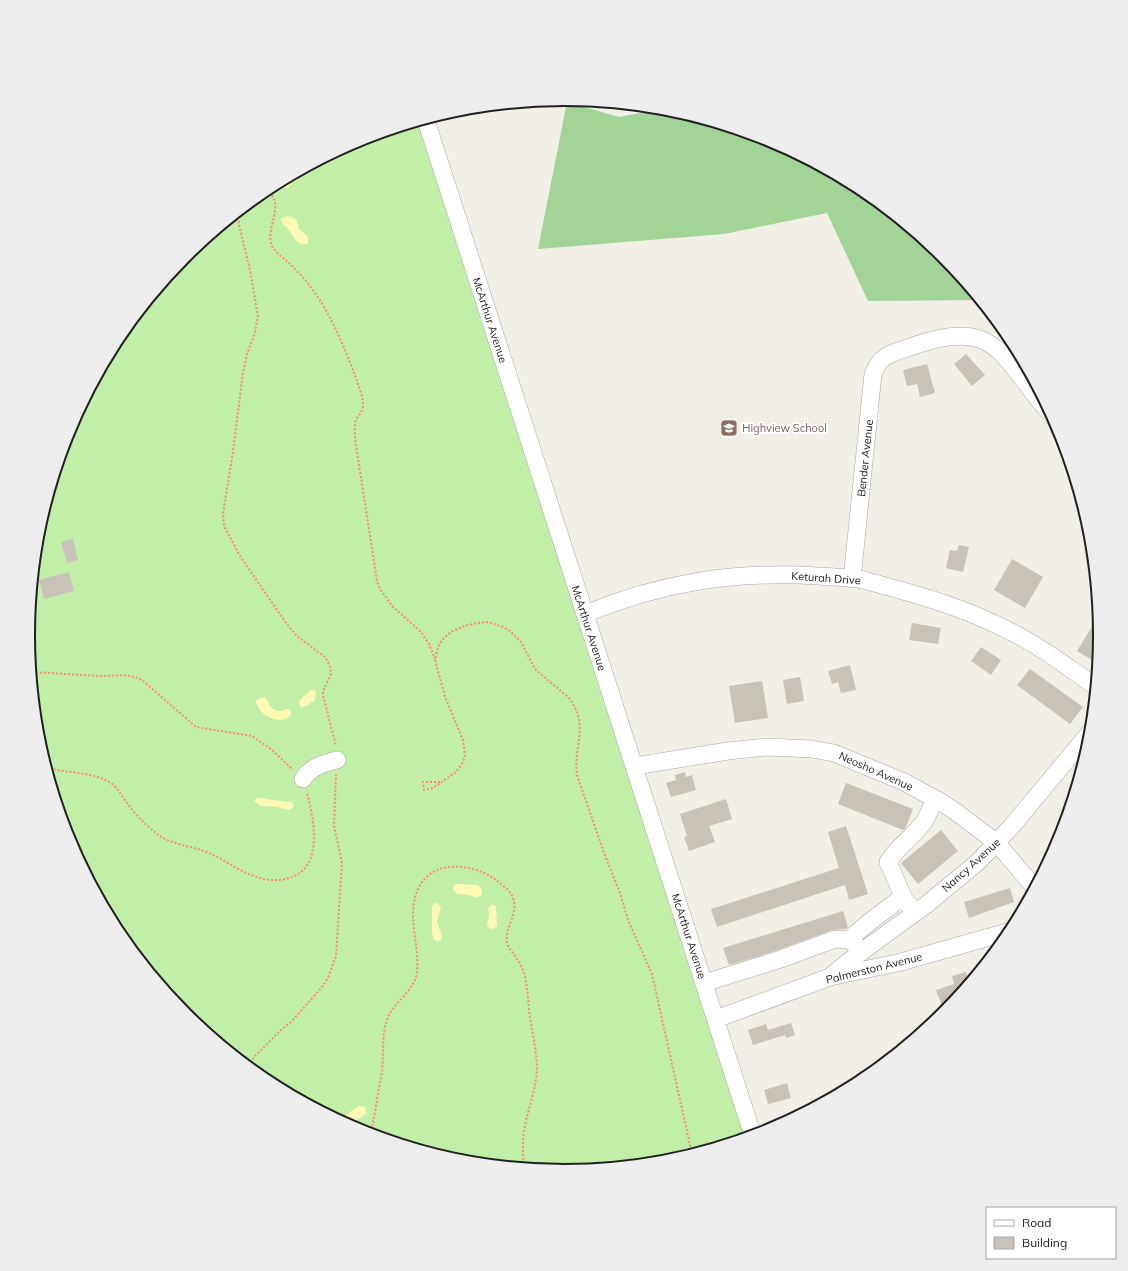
<svg xmlns="http://www.w3.org/2000/svg" width="1128" height="1271" font-family="Mulish,sans-serif">
	<style>
		.grass { fill: #c2efa8 }
		.forest { fill: #a2d397 }
		.sand { fill: #fff9b6 }
		.building { fill: #c9c2b8 }
		.lines { fill: none; stroke-linecap: round; stroke-linejoin: round }
		.minor-casing { stroke: #a7a7a7; stroke-width: 18 }
		.path { stroke: #ff8a69; stroke-width: 2; stroke-dasharray: 2 2; stroke-linecap: butt }
		.minor { stroke: #fff; stroke-width: 17 }
		.labels { text-anchor: middle; dominant-baseline: central; stroke-width: 4; stroke-linejoin: round; paint-order: stroke }
		.street-label { font-size: 11px; fill: #202020; stroke: #fff }
		.education-label { font-size: 11px; fill: #785e54; stroke: #fff; text-anchor: start }
		.rim { fill: none; stroke: #202020; stroke-width: 2 }
	</style>
	<rect width="100%" height="100%" fill="#f1efe6"/>
	<path class="grass" d="M426 120 753 1136 668 1161 564 1171 459 1161 359 1131 266 1081 185 1014 118 933 69 840 38 740 28 635 38 531 69 430 118 338 185 256 266 190 359 140Z"/>
	<path class="forest" d="M567 102 619 117 661 109 669 110 769 140 862 190 943 257 979 300 868 301 827 213 724 234 538 249Z"/>
	<g class="sand">
		<path d="M302 171 301 177 293 182 287 188H283L279 183Z"/>
		<path d="M286 216 293 217 297 221 299 229 308 237V243L306 244C296 245 294 237 289 230 287 227 284 225 282 223L281 219Z"/>
		<path d="M311 690H314L316 692 315 700 306 706 301 707 299 703 301 699Z"/>
		<path d="M265 697C269 702 271 711 278 711 281 711 285 709 288 709L291 712 290 716C279 726 258 715 256 701L258 699Z"/>
		<path d="M259 798 289 802 292 803 294 807 289 810 277 807 261 806 255 802V799Z"/>
		<path d="M457 884 478 885 481 888 482 894C477 900 475 896 469 895 465 894 461 895 457 894L453 889 454 885Z"/>
		<path d="M437 903 441 908 437 921 442 936 441 940 437 941 434 940 432 933V907L433 904Z"/>
		<path d="M492 904 496 906 497 926 493 929 489 928 487 925 489 915 488 908Z"/>
		<path d="M273 1077C274 1079 287 1092 288 1093L265 1080Z"/>
		<path d="M359 1106 365 1107 366 1112C363 1119 354 1119 349 1126L338 1120Z"/>
	</g>
	<g class="building">
		<path d="M966 354 985 375 972 386 954 364Z"/>
		<path d="M927 364 935 393 920 397 917 384 907 386 903 370Z"/>
		<path d="M73 539 78 560 67 563 61 542Z"/>
		<path d="M959 545 969 547 963 572 946 568 950 550 957 551Z"/>
		<path d="M1012 559 1043 577 1025 608 994 590Z"/>
		<path d="M69 572 74 591 44 599 39 580Z"/>
		<path d="M1098 617 1100 636 1097 663 1077 651Z"/>
		<path d="M912 623 941 628 938 644 909 640Z"/>
		<path d="M981 647 1001 660 991 675 971 661Z"/>
		<path d="M850 665 856 690 841 693 838 682 832 684 828 671Z"/>
		<path d="M1030 669 1083 707 1070 724 1017 685Z"/>
		<path d="M800 677 804 701 787 704 783 680Z"/>
		<path d="M762 681 768 718 735 723 729 686Z"/>
		<path d="M685 772 686 777 692 775 696 790 671 797 666 783 676 780 675 775Z"/>
		<path d="M846 783 913 809 905 829 903 830 838 804Z"/>
		<path d="M726 799 732 819 709 826 715 842 689 851 684 837 687 836 680 814Z"/>
		<path d="M846 826 868 894 849 900 845 885 717 927 711 909 839 868 828 832Z"/>
		<path d="M941 830 958 851 918 884 901 863Z"/>
		<path d="M1010 888 1014 902 969 918 964 902Z"/>
		<path d="M843 911 848 927 845 929 832 930 778 950 729 965 723 948Z"/>
		<path d="M966 972 969 983 953 1002 942 1006 936 990 954 984 952 976Z"/>
		<path d="M791 1023 795 1035 786 1038 785 1035 753 1045 748 1030 766 1024 768 1030Z"/>
		<path d="M787 1083 791 1098 768 1104 764 1090Z"/>
	</g>
	<g class="lines">
		<g class="minor-casing">
			<g id="minor">
				<path d="M426 120 753 1136"/>
				<path d="M852 579 873 374C881 353 894 353 913 346 998 316 1001 358 1049 412"/>
				<path d="M585 614C662 582 735 571 818 576 831 577 845 577 858 579 870 581 883 586 896 589 940 601 976 613 1017 635 1045 649 1070 669 1095 686"/>
				<path d="M635 766 728 751 767 747 812 749 834 753 904 782 941 802 956 812 997 843 1034 887"/>
				<path d="M303 779C311 767 323 763 337 760"/>
				<path d="M905 901 888 862C897 847 913 837 924 822 929 814 931 807 935 799"/>
				<path d="M848 940 867 924 897 901H905L912 908"/>
				<path d="M830 977 849 961 926 905 978 862 1011 827 1091 731"/>
				<path d="M704 983 781 959 835 939 848 940 856 945 860 953"/>
				<path d="M716 1019 830 977 901 962 1011 931"/>
			</g>
		</g>
		<g class="path">
			<path d="M265 191C288 199 264 231 272 246 276 253 283 258 289 263 296 270 304 278 310 286 330 312 346 350 357 381 359 388 363 396 363 404 364 411 358 415 356 420 354 426 355 433 355 439L377 581 380 589 393 607 421 632 429 644 435 659"/>
			<path d="M238 213 239 225 250 270 258 317 254 336 247 354 243 373 233 451 223 514 224 526 240 556 286 623 297 636 325 657 330 666 331 674 323 691V695L336 746"/>
			<path d="M32 672C54 673 77 675 100 676 114 676 129 673 142 680L196 727 252 736 271 749 293 770"/>
			<path d="M46 767C67 774 92 771 111 783 118 788 122 797 128 804 136 816 148 827 160 836 175 846 195 846 211 854 227 861 240 872 257 877 267 881 279 881 289 878 324 869 314 819 307 793"/>
			<path d="M440 782H423L424 790 433 788 456 772 463 762 465 755 463 740 445 697 435 660 438 647 442 640 451 632 464 626 478 623 488 622 503 627 510 631 521 642 535 669 569 698C590 725 573 746 577 775L604 853 620 893 628 920 652 974 692 1154"/>
			<path d="M248 1066 256 1055 281 1030 292 1021 322 987 328 978 336 956 342 863 334 826 336 774"/>
			<path d="M369 1134 372 1126C375 1115 376 1104 378 1094 379 1086 381 1079 382 1072 384 1054 381 1034 388 1017 395 1001 415 990 417 972 420 944 406 916 418 889 433 856 479 864 501 884 506 888 511 892 513 898 519 914 504 928 507 942 508 949 514 953 517 959 520 963 522 968 524 973 528 988 528 1003 530 1018 533 1034 536 1050 537 1066 537 1087 529 1105 525 1126 522 1139 523 1154 524 1168"/>
		</g>
		<use href="#minor" class="minor"/>
	</g>
	<defs>
		<g id="school-square" transform="scale(0.9)"><rect x="-9" y="-9" width="18" height="18" rx="4" fill="#8d6e63" stroke="#fff"/><path d="M0-5L7-2L0 1L-7-2ZM-4 1L0 2.5L4 1V4Q0 6-4 4Z" fill="#fff"/></g>
	</defs>
	<g fill-rule="evenodd">
		<use href="#school-square" x="729" y="428"/>
	</g>
	<g class="labels">
		<g class="street-label">
			<text transform="translate(490 320) rotate(72)">McArthur Avenue</text>
			<text transform="translate(865 458) rotate(-84)">Bender Avenue</text>
			<text transform="translate(826 578) rotate(4)">Keturah Drive</text>
			<text transform="translate(589 628) rotate(72)">McArthur Avenue</text>
			<text transform="translate(876 771) rotate(24)">Neosho Avenue</text>
			<text transform="translate(971 865) rotate(-42)">Nancy Avenue</text>
			<text transform="translate(689 936) rotate(72)">McArthur Avenue</text>
			<text transform="translate(874 968) rotate(-14)">Palmerston Avenue</text>
		</g>
		<g class="education-label">
			<text x="742" y="428">Highview School</text>
		</g>
	</g>
	<path d="M0 0H1128V1271H0ZM35 635a529 529 0 1 1 1058 0a529 529 0 1 1-1058 0Z" fill="#ededed" fill-rule="evenodd"/>
	<path class="rim" d="M35 635a529 529 0 1 1 1058 0a529 529 0 1 1-1058 0Z"/>
	<rect x="986" y="1207" width="130" height="52" fill="#ffffff" stroke="#a6a6a6"/>
	<rect x="994" y="1220" width="20" height="6" fill="#ffffff" stroke="#a6a6a6"/>
	<text x="1022" y="1227" font-size="12" fill="#202020">Road</text>
	<rect x="994" y="1237" width="20" height="12" fill="#c9c2b8" stroke="#a6a6a6"/>
	<text x="1022" y="1247" font-size="12" fill="#202020">Building</text>
</svg>
